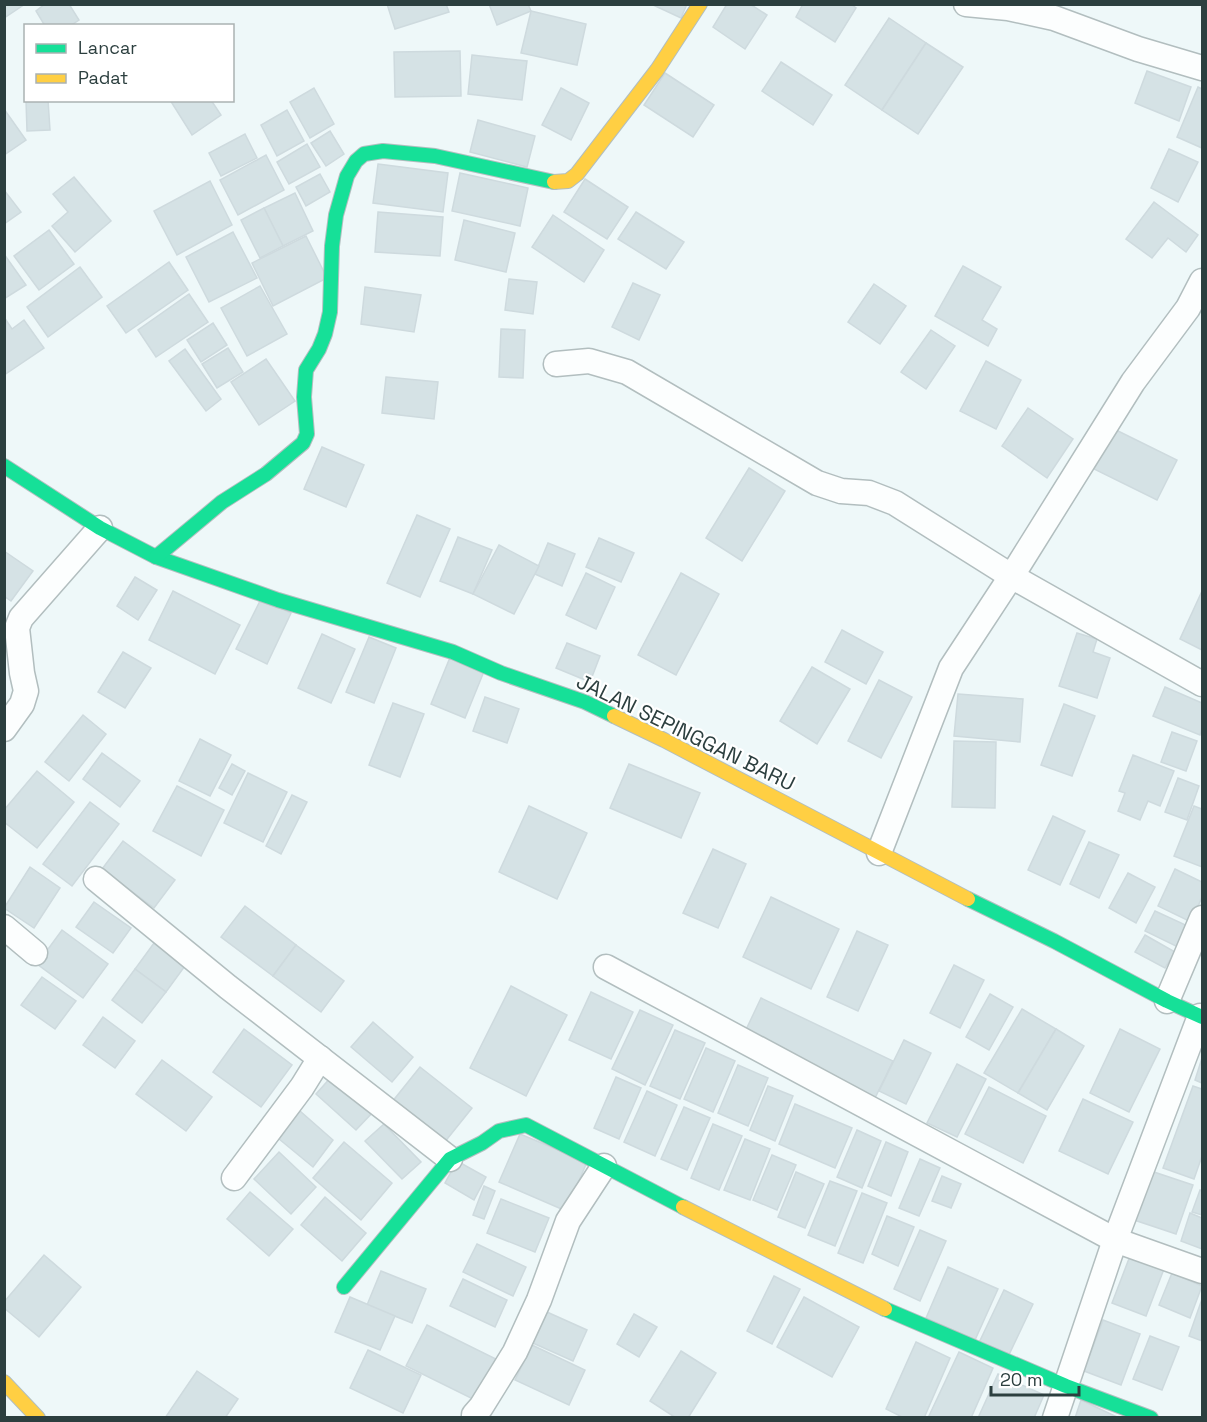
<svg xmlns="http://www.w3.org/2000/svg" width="1207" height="1422" font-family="'Space Grotesk',sans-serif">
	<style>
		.building { fill: #d5e2e5; stroke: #cedade; stroke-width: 1.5 }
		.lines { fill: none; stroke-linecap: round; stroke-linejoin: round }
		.street-casing { stroke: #b2bebf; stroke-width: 27 }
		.fast-casing { stroke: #b2bebf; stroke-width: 16 }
		.slow-casing { stroke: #b2bebf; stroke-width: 16 }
		.street { stroke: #fcfefe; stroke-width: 24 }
		.fast { stroke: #16e098; stroke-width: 14 }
		.slow { stroke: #ffcf43; stroke-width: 14 }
		.labels { text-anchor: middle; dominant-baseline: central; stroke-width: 4.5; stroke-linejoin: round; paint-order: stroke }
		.street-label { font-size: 21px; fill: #2c3f3f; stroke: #fff }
	</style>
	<rect width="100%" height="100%" fill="#eef8f9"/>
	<g class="building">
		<path d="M4 4H25L4 18Z"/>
		<path d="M45 4H69L79 20 70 26H45L36 11Z"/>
		<path d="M387 4H446L449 12 395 29Z"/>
		<path d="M489 4H528L531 11 497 25Z"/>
		<path d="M651 4H687L681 18Z"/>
		<path d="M727 4H750L767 15 745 49 713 27Z"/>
		<path d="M803 4H851L856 8 835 42 796 17Z"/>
		<path d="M531 11 586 24 577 65 521 53Z"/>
		<path d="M889 18 926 43 882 110 845 85Z"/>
		<path d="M926 43 963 67 918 134 882 110Z"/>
		<path d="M460 51 461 96 395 97 394 52Z"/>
		<path d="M472 55 527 61 522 100 468 94Z"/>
		<path d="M781 62 832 95 813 125 762 91Z"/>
		<path d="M1147 71 1191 87 1179 121 1135 103Z"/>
		<path d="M665 73 714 105 693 137 644 105Z"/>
		<path d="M1198 87 1202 89V148L1177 137Z"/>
		<path d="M314 88 334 124 310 138 290 102Z"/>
		<path d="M561 88 589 103 571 140 542 125Z"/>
		<path d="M48 100 50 130 27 131 26 101Z"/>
		<path d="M170 100H211L221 115 192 135Z"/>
		<path d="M4 109 26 140 4 155Z"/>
		<path d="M287 110 304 141 277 156 261 125Z"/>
		<path d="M478 120 535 136 527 167 470 152Z"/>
		<path d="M330 131 344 154 326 166 311 143Z"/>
		<path d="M245 134 257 158 221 176 209 153Z"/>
		<path d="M307 144 320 167 289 184 277 162Z"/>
		<path d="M1169 149 1198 162 1178 202 1151 188Z"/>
		<path d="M266 155 284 190 238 215 220 180Z"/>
		<path d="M378 164 448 173 443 212 373 203Z"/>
		<path d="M460 173 528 188 520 226 452 211Z"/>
		<path d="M320 174 330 192 306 206 296 187Z"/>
		<path d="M74 177 111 221 75 252 52 226 68 212 53 194Z"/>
		<path d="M585 179 628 207 607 239 564 212Z"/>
		<path d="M210 181 232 225 177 255 154 211Z"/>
		<path d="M4 190 21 212 4 224Z"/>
		<path d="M295 193 313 231 283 246 264 208Z"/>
		<path d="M1154 202 1198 235 1186 252 1168 238 1152 258 1126 239Z"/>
		<path d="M264 208 283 246 260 258 241 220Z"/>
		<path d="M378 212 443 217 440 256 375 252Z"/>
		<path d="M636 212 684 242 666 269 618 239Z"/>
		<path d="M553 215 604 250 584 282 532 247Z"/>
		<path d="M464 220 515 233 506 272 455 260Z"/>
		<path d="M49 230 74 264 39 290 14 256Z"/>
		<path d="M233 232 257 278 209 302 186 257Z"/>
		<path d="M306 236 327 278 273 306 252 263Z"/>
		<path d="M4 254 26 285 4 299Z"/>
		<path d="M169 262 188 290 126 333 107 306Z"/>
		<path d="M963 266 1001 287 982 320 997 329 988 346 935 316Z"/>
		<path d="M80 267 102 297 48 337 27 307Z"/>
		<path d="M509 279 537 282 533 314 505 310Z"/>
		<path d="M633 283 660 295 639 340 612 327Z"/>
		<path d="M874 284 906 306 880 344 848 322Z"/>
		<path d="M260 286 287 334 247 356 221 308Z"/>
		<path d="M365 287 421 295 414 332 361 324Z"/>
		<path d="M189 294 208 322 156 357 138 330Z"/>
		<path d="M6 320 12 329 24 320 44 348 4 375Z"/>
		<path d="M213 323 227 345 201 362 187 340Z"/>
		<path d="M501 329 525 330 523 378 499 377Z"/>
		<path d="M931 330 955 346 926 389 901 372Z"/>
		<path d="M228 348 243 372 217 388 202 364Z"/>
		<path d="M185 349 221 399 206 411 169 361Z"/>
		<path d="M266 359 295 401 259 425 231 382Z"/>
		<path d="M986 361 1021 380 996 429 960 411Z"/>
		<path d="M386 377 438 382 434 419 382 413Z"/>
		<path d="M1028 408 1073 439 1047 478 1002 446Z"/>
		<path d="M1114 429 1177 460 1157 500 1094 469Z"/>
		<path d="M322 447 364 465 346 507 304 489Z"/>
		<path d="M749 468 785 491 742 561 706 538Z"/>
		<path d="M417 515 450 529 420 597 387 583Z"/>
		<path d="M458 537 492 550 473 594 440 581Z"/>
		<path d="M599 538 634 553 621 582 586 567Z"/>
		<path d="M548 543 575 554 562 586 535 574Z"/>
		<path d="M499 545 539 566 514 614 473 594Z"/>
		<path d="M4 551 33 571 11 601 4 596Z"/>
		<path d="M586 573 615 587 596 629 566 615Z"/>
		<path d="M681 573 719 594 676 675 638 655Z"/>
		<path d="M135 577 157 590 138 620 117 606Z"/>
		<path d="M173 591 240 625 215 674 149 640Z"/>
		<path d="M1202 591V650L1180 639Z"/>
		<path d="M261 599 291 613 267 664 236 649Z"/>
		<path d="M842 630 883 652 866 684 825 662Z"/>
		<path d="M1077 633 1097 639 1093 652 1110 658 1097 698 1059 686Z"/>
		<path d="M322 634 355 649 331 703 298 688Z"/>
		<path d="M369 637 396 648 374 703 346 692Z"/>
		<path d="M567 643 600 656 590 682 556 668Z"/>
		<path d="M123 652 151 668 125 708 98 692Z"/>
		<path d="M451 655 485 669 465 718 431 704Z"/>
		<path d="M812 667 850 689 817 744 780 721Z"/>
		<path d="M879 680 912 697 881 758 848 741Z"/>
		<path d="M1165 687 1202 703V728L1200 735 1153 716Z"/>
		<path d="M958 694 1023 699 1020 742 954 736Z"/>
		<path d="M485 697 519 709 507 743 473 731Z"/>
		<path d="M393 703 424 714 400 777 369 765Z"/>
		<path d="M1064 704 1095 716 1072 776 1041 765Z"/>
		<path d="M83 715 106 734 69 781 45 762Z"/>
		<path d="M1172 732 1197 741 1186 771 1161 762Z"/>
		<path d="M200 739 231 755 210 796 179 781Z"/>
		<path d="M954 741 996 742 995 808 952 807Z"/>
		<path d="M102 753 140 781 120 807 83 779Z"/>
		<path d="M1133 755 1174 771 1160 806 1148 801 1140 820 1118 811 1125 793 1119 791Z"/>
		<path d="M232 764 245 771 232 795 219 788Z"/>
		<path d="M629 764 700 793 681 838 610 808Z"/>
		<path d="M37 771 74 802 37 848 4 822V810Z"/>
		<path d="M248 773 287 792 263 842 224 823Z"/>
		<path d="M1178 778 1199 786 1187 820 1165 812Z"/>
		<path d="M177 786 224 810 201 856 153 831Z"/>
		<path d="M292 795 307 802 281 854 266 846Z"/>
		<path d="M90 802 119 824 72 886 43 864Z"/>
		<path d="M529 806 587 833 557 899 499 872Z"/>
		<path d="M1194 806 1202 809V867L1174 856Z"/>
		<path d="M1053 816 1085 831 1060 885 1028 870Z"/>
		<path d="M123 841 175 880 154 908 102 869Z"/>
		<path d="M1089 842 1119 855 1099 898 1070 884Z"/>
		<path d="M713 849 746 864 718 928 683 913Z"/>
		<path d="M30 867 60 888 34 928 4 908Z"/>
		<path d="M1175 869 1202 882V897L1191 922 1158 906Z"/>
		<path d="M1128 873 1155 887 1136 923 1109 908Z"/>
		<path d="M771 897 839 929 811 989 743 957Z"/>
		<path d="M94 902 131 928 113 953 76 927Z"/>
		<path d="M245 906 296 945 273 976 221 937Z"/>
		<path d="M1155 911 1190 927 1180 948 1145 931Z"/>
		<path d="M62 930 108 964 83 998 37 964Z"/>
		<path d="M857 931 888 945 858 1011 827 997Z"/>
		<path d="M1145 935 1175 952 1165 968 1135 952Z"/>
		<path d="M154 943 185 966 166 992 135 969Z"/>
		<path d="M296 945 344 981 321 1012 273 976Z"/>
		<path d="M954 965 984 980 960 1028 930 1013Z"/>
		<path d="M135 969 166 992 142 1023 112 1000Z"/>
		<path d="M42 977 76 1001 55 1029 21 1005Z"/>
		<path d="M511 986 567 1015 526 1096 470 1068Z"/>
		<path d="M591 992 633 1012 611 1059 569 1040Z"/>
		<path d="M990 994 1013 1007 989 1050 966 1037Z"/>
		<path d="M761 998 893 1061 875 1098 743 1036Z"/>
		<path d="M1022 1009 1056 1029 1018 1093 984 1073Z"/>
		<path d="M640 1010 673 1025 645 1085 612 1069Z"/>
		<path d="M103 1017 135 1041 115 1068 83 1045Z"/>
		<path d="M373 1022 413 1057 392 1082 351 1047Z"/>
		<path d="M244 1029 292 1065 261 1107 213 1072Z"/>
		<path d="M1056 1029 1084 1046 1047 1110 1018 1093Z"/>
		<path d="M1120 1029 1160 1049 1129 1112 1090 1093Z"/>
		<path d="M675 1030 705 1043 680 1099 650 1086Z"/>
		<path d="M904 1040 931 1053 906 1104 879 1091Z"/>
		<path d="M706 1048 735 1061 713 1112 684 1099Z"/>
		<path d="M1202 1058V1083L1195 1080Z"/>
		<path d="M162 1060 212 1097 186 1131 136 1094Z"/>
		<path d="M957 1064 986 1079 957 1137 927 1123Z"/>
		<path d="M738 1065 768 1078 748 1126 718 1113Z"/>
		<path d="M420 1067 472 1108 444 1143 392 1102Z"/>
		<path d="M332 1076 374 1111 356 1130 316 1094Z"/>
		<path d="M616 1077 641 1088 619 1139 594 1128Z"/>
		<path d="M768 1086 793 1096 775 1141 750 1130Z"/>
		<path d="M1193 1086 1202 1089V1156L1194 1179 1163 1168Z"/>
		<path d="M989 1087 1046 1116 1023 1163 965 1134Z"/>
		<path d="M647 1091 677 1105 655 1156 624 1142Z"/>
		<path d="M1083 1099 1133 1122 1108 1174 1059 1151Z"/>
		<path d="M795 1104 852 1128 835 1168 779 1144Z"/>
		<path d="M684 1107 710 1118 687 1170 661 1159Z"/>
		<path d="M300 1111 333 1140 313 1167 279 1139Z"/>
		<path d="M384 1124 421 1162 402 1179 365 1141Z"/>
		<path d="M713 1124 742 1136 719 1190 691 1178Z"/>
		<path d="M857 1130 881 1141 862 1188 837 1177Z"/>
		<path d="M520 1134 587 1162 566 1211 499 1182Z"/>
		<path d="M745 1139 770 1149 750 1200 724 1190Z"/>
		<path d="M344 1142 392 1183 361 1220 313 1178Z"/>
		<path d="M886 1142 908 1152 891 1196 868 1186Z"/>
		<path d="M279 1152 316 1187 291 1214 254 1179Z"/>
		<path d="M772 1155 796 1165 777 1210 753 1200Z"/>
		<path d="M920 1159 940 1168 919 1216 899 1208Z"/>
		<path d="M457 1161 486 1177 474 1200 445 1183Z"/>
		<path d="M1151 1171 1193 1185 1176 1234 1134 1220Z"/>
		<path d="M796 1172 824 1184 805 1228 778 1217Z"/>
		<path d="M942 1176 961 1184 951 1208 932 1201Z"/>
		<path d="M830 1181 857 1191 835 1246 808 1235Z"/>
		<path d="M484 1186 495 1191 484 1219 473 1215Z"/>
		<path d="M1200 1190 1202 1191V1215L1192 1212Z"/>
		<path d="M250 1192 293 1229 269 1256 227 1219Z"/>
		<path d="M862 1193 887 1203 863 1263 838 1253Z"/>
		<path d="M325 1197 366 1233 342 1261 301 1225Z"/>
		<path d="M501 1199 549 1218 535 1252 487 1233Z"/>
		<path d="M1190 1213 1202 1218V1249L1181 1241Z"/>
		<path d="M887 1216 914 1227 898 1266 872 1254Z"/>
		<path d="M920 1230 946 1241 920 1301 894 1289Z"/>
		<path d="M477 1244 526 1267 513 1296 463 1272Z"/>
		<path d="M44 1255 81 1287 39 1337 4 1308V1302Z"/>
		<path d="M1130 1256 1164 1269 1146 1316 1112 1303Z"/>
		<path d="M948 1267 998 1289 975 1340 926 1318Z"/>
		<path d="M381 1271 426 1289 412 1323 367 1305Z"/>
		<path d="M1172 1273 1202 1286 1190 1318 1159 1305Z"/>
		<path d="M774 1276 800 1289 772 1344 747 1331Z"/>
		<path d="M463 1279 507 1300 495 1327 450 1306Z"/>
		<path d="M1004 1290 1033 1304 1006 1361 977 1347Z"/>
		<path d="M350 1297 395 1316 380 1350 335 1332Z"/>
		<path d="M804 1297 859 1327 832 1377 777 1347Z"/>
		<path d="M1202 1299V1341L1189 1336Z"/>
		<path d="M538 1308 587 1330 573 1361 524 1339Z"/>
		<path d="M634 1314 657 1327 639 1357 617 1344Z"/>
		<path d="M1103 1320 1140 1334 1121 1385 1084 1371Z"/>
		<path d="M427 1325 498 1360 477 1401 406 1366Z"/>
		<path d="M1150 1336 1179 1347 1162 1390 1133 1379Z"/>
		<path d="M916 1342 950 1358 924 1418H904L886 1409Z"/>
		<path d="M532 1345 585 1370 569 1405 515 1380Z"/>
		<path d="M368 1350 421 1375 403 1413 350 1388Z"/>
		<path d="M681 1351 716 1373 688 1418H676L650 1401Z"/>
		<path d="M959 1352 993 1368 971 1418H928Z"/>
		<path d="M197 1371 238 1399 225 1418H165Z"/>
		<path d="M998 1374 1044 1395 1034 1418H978Z"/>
		<path d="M1081 1400 1119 1418H1075Z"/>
	</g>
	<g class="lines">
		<g class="street-casing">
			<g id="street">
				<path d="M966 4 1008 8 1054 18 1138 49 1202 68"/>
				<path d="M556 364 589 361 627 372 817 483 841 491 869 493 895 503 1011 576 1202 684"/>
				<path d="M4 729 22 704 26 691 22 673 17 628 21 618 100 528"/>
				<path d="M879 853 951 668 1018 566 1133 382 1188 308 1202 281"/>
				<path d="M96 879 228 987 450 1159"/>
				<path d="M4 927 35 953"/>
				<path d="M606 967 1115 1240 1202 1271"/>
				<path d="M1167 1001 1202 918"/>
				<path d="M234 1178 302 1087 320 1058"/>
				<path d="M474 1415 481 1407 515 1352 539 1300 568 1221 604 1166"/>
				<path d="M1055 1418 1115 1240 1200 1016"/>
			</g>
		</g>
		<g class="fast-casing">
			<g id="fast">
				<path d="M4 466 100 528 156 557 278 600 453 652 501 673 585 702 614 716"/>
				<path d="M156 557 222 502 266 474 303 443 307 434 304 397 306 370 319 349 325 334 330 312 332 246 336 215 347 176 356 161 364 154 383 151 435 156 554 182"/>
				<path d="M968 899 1054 941 1167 1001 1202 1017"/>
				<path d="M344 1287 450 1159 482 1143 499 1131 526 1125 683 1207"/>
				<path d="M885 1309 1066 1386 1151 1418"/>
			</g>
		</g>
		<g class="slow-casing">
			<g id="slow">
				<path d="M554 182 568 181 577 174 657 70 700 4"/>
				<path d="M614 716 664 740 968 899"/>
				<path d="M683 1207 885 1309"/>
				<path d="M4 1382 38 1418"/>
			</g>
		</g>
		<use href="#street" class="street"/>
		<use href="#fast" class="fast"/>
		<use href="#slow" class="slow"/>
	</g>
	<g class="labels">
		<g class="street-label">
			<text transform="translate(686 732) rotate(26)">JALAN SEPINGGAN BARU</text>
		</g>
	</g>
	<rect width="1207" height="1422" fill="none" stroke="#2c3f3f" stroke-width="12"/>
	<rect x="24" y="24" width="210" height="78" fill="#ffffff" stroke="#abb2b2" stroke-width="1.5"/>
	<rect x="36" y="44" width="30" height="9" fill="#16e098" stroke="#abb2b2" stroke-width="1.5"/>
	<text x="78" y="54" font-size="18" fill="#2c3f3f">Lancar</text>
	<rect x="36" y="74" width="30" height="9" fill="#ffcf43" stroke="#abb2b2" stroke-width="1.5"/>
	<text x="78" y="84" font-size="18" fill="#2c3f3f">Padat</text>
	<path d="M991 1386v9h88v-9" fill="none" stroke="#2c3f3f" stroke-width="3"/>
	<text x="1000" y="1386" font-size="18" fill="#2c3f3f" stroke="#ffffff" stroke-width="4.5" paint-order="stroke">20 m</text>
</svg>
